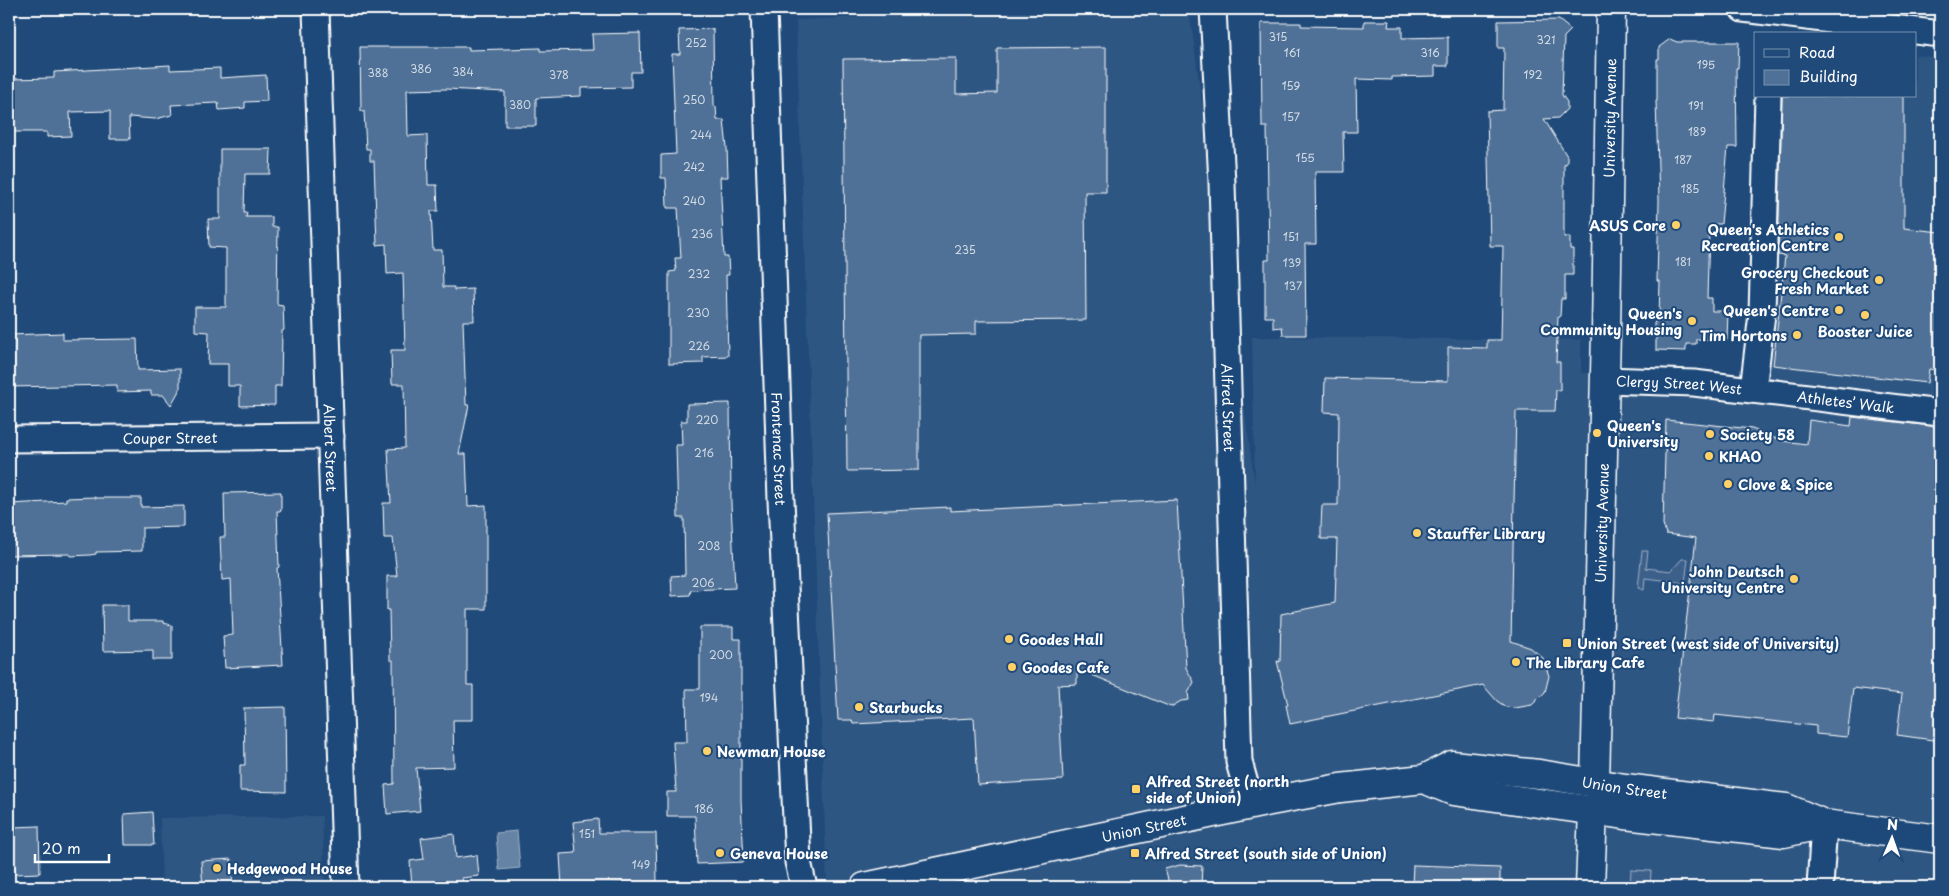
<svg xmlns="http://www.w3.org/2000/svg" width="1949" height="896" font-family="'Playpen Sans',sans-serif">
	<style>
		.built { fill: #2e5683 }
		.green { fill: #3c618b; stroke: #9eb0c5 }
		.water { fill: #6583a4; stroke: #a3b5c8 }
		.building { fill: #507197; stroke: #fff }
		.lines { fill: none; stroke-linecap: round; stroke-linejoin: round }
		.minor-casing { stroke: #fff; stroke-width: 29 }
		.major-casing { stroke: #fff; stroke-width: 31 }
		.minor { stroke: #1f4a7a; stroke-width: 25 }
		.major { stroke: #1f4a7a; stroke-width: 28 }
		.poi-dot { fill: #ffd166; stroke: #1f4a7a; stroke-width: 2 }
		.labels { text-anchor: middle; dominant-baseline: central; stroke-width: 4; stroke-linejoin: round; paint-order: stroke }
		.number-label { font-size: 11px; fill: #d3dce5 }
		.street-label { font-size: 14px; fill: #fff; stroke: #1f4a7a }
		.poi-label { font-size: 14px; font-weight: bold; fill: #fff; stroke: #1f4a7a; text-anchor: start }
	</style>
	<rect width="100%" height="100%" fill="#1f4a7a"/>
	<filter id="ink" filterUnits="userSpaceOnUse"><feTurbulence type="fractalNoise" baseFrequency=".02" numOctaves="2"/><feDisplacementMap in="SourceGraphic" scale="10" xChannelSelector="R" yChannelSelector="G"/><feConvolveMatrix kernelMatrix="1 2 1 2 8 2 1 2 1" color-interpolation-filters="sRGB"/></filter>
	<g filter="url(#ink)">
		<g class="built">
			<path d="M922 9H1088L1089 15 1190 16 1255 485 1252 337 1581 340V373L1751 375 1754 34 1755 96H1915V55L1940 58V887H827L796 20 922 14Z"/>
			<path d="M322 816 325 887H162L160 818Z"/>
		</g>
		<g class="green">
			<path d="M1642 551H1648L1646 568 1671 571 1682 559H1688L1685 583 1645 578 1644 590 1638 588Z"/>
			<path d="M1631 870 1651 871 1650 887H1630Z"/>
		</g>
		<path class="water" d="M517 831 520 868 499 870 496 833Z"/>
		<g class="building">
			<path d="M1559 20 1571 30 1564 37 1562 95 1567 102V109L1558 118 1544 119 1567 156V163L1564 165V237H1570V249H1573V275H1565V299H1561L1560 317H1558L1556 362H1560V390H1556L1555 411H1516L1511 641 1531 648 1543 658 1549 676 1545 692 1532 705 1515 708 1506 707 1497 701 1483 685 1290 724 1286 705H1288L1277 661 1280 662 1281 614 1335 603 1337 539H1321V526L1322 505H1338L1339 413 1324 412 1325 378 1448 381V347L1487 348V340H1501L1503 246H1490L1487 111 1503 110 1504 48H1498V21Z"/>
			<path d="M1364 21H1389L1388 27H1402V38L1448 37V66H1435V76L1392 77V80L1356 79 1357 132H1343L1344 172H1315L1316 244H1305L1306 335H1283L1282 327 1273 328V317H1265V260H1269L1267 127H1262L1261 23H1301V26L1364 27Z"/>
			<path d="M713 29 714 106 716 107 717 120H724L727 148 728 177H720L724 257H728L729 275H726L728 356 703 357V363L669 364V272L676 271 675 258H681L678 208H667L666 178H661V155L676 154 672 54H680L679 30Z"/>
			<path d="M640 33 641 72H631V87L581 88V96L536 98V126H505V92L446 89 407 90 408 136 427 135 428 185H437L438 211H431L433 250H442L443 287H454V290L473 289 474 321H463L466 405H469L459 454H466L468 506 486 505V609H467V685H473V720H453L454 767 416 768 420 811 387 814 385 785 394 784 393 660H390L389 610H387V576H397L393 538H384L383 503H391L388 449 405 448 404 384H392L391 350H405L403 273 387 274 386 244 377 245 374 161H370V149H366L364 111H361L360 47H469V50L540 48V51L593 50 592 34Z"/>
			<path d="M1670 39 1677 42H1739L1738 68H1736L1737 147H1728L1721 224H1711V230H1709L1707 298H1712V311H1728L1727 340 1696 339V344H1686V351L1656 350V334L1654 331V323L1659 318 1660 281H1657L1659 201 1656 101H1657V59H1659V47Z"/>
			<path d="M1106 47V192H1085L1086 320 976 321V334L919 335V470L847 471 843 59 956 58V94L997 93V48Z"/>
			<path d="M170 65V70L220 68V78L266 75 267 101 245 102V108L219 110 218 103 171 105 172 115 155 119 129 117 130 139H110V111L70 112 71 136 47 137V132H9V79L54 78V72Z"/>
			<path d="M1782 96H1904V228L1940 232V370L1929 369 1927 383 1773 365 1785 256 1778 255Z"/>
			<path d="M220 149H271L270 174H245L244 213H247L246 217H272V227H278L277 304 283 305 284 330 282 331 281 386H275V405L240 406V386H228V364H208L209 332 195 331V307H226V248L209 247 208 219H220Z"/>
			<path d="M63 333V340L137 339 138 370 180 369V389L171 405 163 395H151V391L117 392V385L9 387V335Z"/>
			<path d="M730 403 731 503 735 588 691 590 690 595 672 596 671 576 685 575 684 518H678L676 445H682L681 421H687V404Z"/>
			<path d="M1852 417 1940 427V741L1897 735 1902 694 1853 688 1847 737 1816 734V726L1715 715 1714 722 1675 718 1696 538 1666 534 1663 525 1666 420 1752 429 1782 441 1807 444 1809 420 1851 426Z"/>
			<path d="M281 492V511H277L279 567 277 568 283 665 225 668 223 636 233 635 231 579 222 580 220 537H225L224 493Z"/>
			<path d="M95 497V498H141V507L184 506V527L142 528V551L96 552V554L90 555 70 556V554L9 555V504L66 501V498Z"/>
			<path d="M1177 500 1186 668 1194 682 1188 693 1189 700 1181 701 1171 707 1077 669V684L1058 685 1063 780 978 785 974 718 853 724 852 720H838L827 513 950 507V511Z"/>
			<path d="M102 605H128V621H163V623L172 625V660H153V650L103 651Z"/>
			<path d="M700 627H733V639H741V800L744 862 697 864 695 816H667V792H676L673 742H687L686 689H700Z"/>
			<path d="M285 707 286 792 240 791V765H245L244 708Z"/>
			<path d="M152 812 154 845H125L124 814Z"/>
			<path d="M598 819 599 833H656L657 882 602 885 603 887H562L560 854 576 853 573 822Z"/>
			<path d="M39 826 40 873 15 874 13 827Z"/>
			<path d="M454 834 456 858 477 855 479 876 462 878 463 887H412L410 861 424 859 421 838Z"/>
			<path d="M231 859 233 887H203L201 861Z"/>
			<path d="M1180 865 1202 866 1201 887H1170L1165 869Z"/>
			<path d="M1413 865 1500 868V887H1412Z"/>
		</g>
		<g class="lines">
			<g class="minor-casing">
				<g id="minor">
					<path id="s1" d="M316 9 346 887"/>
					<path id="s2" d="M764 9 781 500 798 862 804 887"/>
					<path id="s3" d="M1213 9 1222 183 1239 762 1251 805"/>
					<path d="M1743 9 1940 34"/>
					<path id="s4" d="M1605 380 1694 383 1940 413"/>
					<path d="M1753 390 1762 314 1768 96"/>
					<path id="s5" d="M9 439 331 436"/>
					<path d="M1820 887 1824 824"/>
				</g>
			</g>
			<g class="major-casing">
				<g id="major">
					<path d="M1424 779 1453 791 1625 815 1784 833 1824 824"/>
					<path id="s6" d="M1595 782 1606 332 1611 9"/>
					<path id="s7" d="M865 887 1265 802 1340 788 1424 779 1452 765 1539 774 1625 788 1786 808 1824 824 1940 839"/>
					<path d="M1590 887 1593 810"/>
				</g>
			</g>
			<use href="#minor" class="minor"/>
			<use href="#major" class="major"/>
		</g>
	</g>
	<g class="poi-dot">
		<circle cx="1676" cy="225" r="5"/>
		<circle cx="1839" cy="237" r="5"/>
		<circle cx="1879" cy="280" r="5"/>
		<circle cx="1839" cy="310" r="5"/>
		<circle cx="1865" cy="315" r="5"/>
		<circle cx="1692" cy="321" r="5"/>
		<circle cx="1797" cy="335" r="5"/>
		<circle cx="1597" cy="433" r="5"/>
		<circle cx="1710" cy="434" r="5"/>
		<circle cx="1709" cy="456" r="5"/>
		<circle cx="1728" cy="484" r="5"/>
		<circle cx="1417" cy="533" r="5"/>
		<circle cx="1794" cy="579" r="5"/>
		<circle cx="1009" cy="639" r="5"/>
		<rect x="1562" y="638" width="10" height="10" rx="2.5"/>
		<circle cx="1516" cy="662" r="5"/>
		<circle cx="1012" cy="667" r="5"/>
		<circle cx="859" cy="707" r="5"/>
		<circle cx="707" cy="751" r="5"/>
		<rect x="1131" y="784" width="10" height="10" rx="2.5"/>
		<circle cx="720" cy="853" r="5"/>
		<rect x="1130" y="848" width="10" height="10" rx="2.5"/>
		<circle cx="217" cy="868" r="5"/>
	</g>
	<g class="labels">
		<g class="number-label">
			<text x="1278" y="36">315</text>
			<text x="1546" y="39">321</text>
			<text x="696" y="42">252</text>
			<text x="1292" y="52">161</text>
			<text x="1430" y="52">316</text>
			<text x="1706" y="64">195</text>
			<text x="421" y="68">386</text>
			<text x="463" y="71">384</text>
			<text x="378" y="72">388</text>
			<text x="559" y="74">378</text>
			<text x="1533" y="74">192</text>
			<text x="1291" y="85">159</text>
			<text x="694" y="99">250</text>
			<text x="520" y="104">380</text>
			<text x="1696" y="105">191</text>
			<text x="1291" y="116">157</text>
			<text x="1697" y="131">189</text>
			<text x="701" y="134">244</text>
			<text x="1305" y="157">155</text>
			<text x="1683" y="159">187</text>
			<text x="694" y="166">242</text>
			<text x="1690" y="188">185</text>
			<text x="694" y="200">240</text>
			<text x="702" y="233">236</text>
			<text x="1291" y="236">151</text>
			<text x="965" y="249">235</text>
			<text x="1683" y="261">181</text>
			<text x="1292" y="262">139</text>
			<text x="699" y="273">232</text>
			<text x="1293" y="285">137</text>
			<text x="698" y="312">230</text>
			<text x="699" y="345">226</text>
			<text x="707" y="419">220</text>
			<text x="704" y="452">216</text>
			<text x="709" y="545">208</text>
			<text x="703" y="582">206</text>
			<text x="721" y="654">200</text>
			<text x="709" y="697">194</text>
			<text x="704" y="808">186</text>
			<text x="587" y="833">151</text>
			<text x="641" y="864">149</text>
		</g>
		<g class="street-label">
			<text stroke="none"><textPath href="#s6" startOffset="664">University Avenue</textPath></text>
			<text stroke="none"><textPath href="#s4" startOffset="74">Clergy Street West</textPath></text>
			<text stroke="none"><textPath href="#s4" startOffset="242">Athletes’ Walk</textPath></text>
			<text stroke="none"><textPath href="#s3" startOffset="399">Alfred Street</textPath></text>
			<text stroke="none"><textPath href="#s5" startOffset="161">Couper Street</textPath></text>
			<text stroke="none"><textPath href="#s1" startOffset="439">Albert Street</textPath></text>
			<text stroke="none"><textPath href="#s2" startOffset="440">Frontenac Street</textPath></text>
			<text stroke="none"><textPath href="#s6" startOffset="259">University Avenue</textPath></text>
			<text stroke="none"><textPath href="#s7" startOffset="775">Union Street</textPath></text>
			<text stroke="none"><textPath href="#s7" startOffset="285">Union Street</textPath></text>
		</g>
		<g class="poi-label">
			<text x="1666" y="225" text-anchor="end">ASUS Core</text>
			<text x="1829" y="229" text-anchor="end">Queen's Athletics<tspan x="1829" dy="16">Recreation Centre</tspan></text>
			<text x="1869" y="272" text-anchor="end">Grocery Checkout<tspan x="1869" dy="16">Fresh Market</tspan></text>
			<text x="1829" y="310" text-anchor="end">Queen's Centre</text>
			<text x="1682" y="313" text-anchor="end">Queen's<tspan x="1682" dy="16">Community Housing</tspan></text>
			<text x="1865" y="331" text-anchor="middle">Booster Juice</text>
			<text x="1787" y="335" text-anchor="end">Tim Hortons</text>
			<text x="1607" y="425">Queen's<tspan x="1607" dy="16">University</tspan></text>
			<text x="1720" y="434">Society 58</text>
			<text x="1719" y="456">KHAO</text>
			<text x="1738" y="484">Clove &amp; Spice</text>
			<text x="1427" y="533">Stauffer Library</text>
			<text x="1784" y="571" text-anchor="end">John Deutsch<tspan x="1784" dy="16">University Centre</tspan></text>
			<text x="1019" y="639">Goodes Hall</text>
			<text x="1577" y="643">Union Street (west side of University)</text>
			<text x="1526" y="662">The Library Cafe</text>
			<text x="1022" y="667">Goodes Cafe</text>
			<text x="869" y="707">Starbucks</text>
			<text x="717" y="751">Newman House</text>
			<text x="1146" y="781">Alfred Street (north<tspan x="1146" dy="16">side of Union)</tspan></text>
			<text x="730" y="853">Geneva House</text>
			<text x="1145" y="853">Alfred Street (south side of Union)</text>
			<text x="227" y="868">Hedgewood House</text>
		</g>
	</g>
	<rect width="1949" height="896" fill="none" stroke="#1f4a7a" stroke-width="30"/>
	<rect x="15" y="15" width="1919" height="866" fill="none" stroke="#fff" stroke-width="2" filter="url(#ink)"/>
	<rect x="1754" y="32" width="162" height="65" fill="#1f4a7a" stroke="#7992af"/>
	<rect x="1764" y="49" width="25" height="8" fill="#1f4a7a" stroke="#7992af"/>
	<text x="1799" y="58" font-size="15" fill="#ffffff">Road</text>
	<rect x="1764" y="70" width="25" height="15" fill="#507197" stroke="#7992af"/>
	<text x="1799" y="82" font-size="15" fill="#ffffff">Building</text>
	<g transform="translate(1892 838) rotate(2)" stroke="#1f4a7a" stroke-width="4" paint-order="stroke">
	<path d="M0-4L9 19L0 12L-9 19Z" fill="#ffffff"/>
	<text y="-8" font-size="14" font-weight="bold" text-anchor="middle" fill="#ffffff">N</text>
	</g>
	<path d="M35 854v8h74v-8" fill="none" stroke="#ffffff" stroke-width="2.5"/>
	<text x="42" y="854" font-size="15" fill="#ffffff" stroke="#1f4a7a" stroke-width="4" paint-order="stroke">20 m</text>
</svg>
